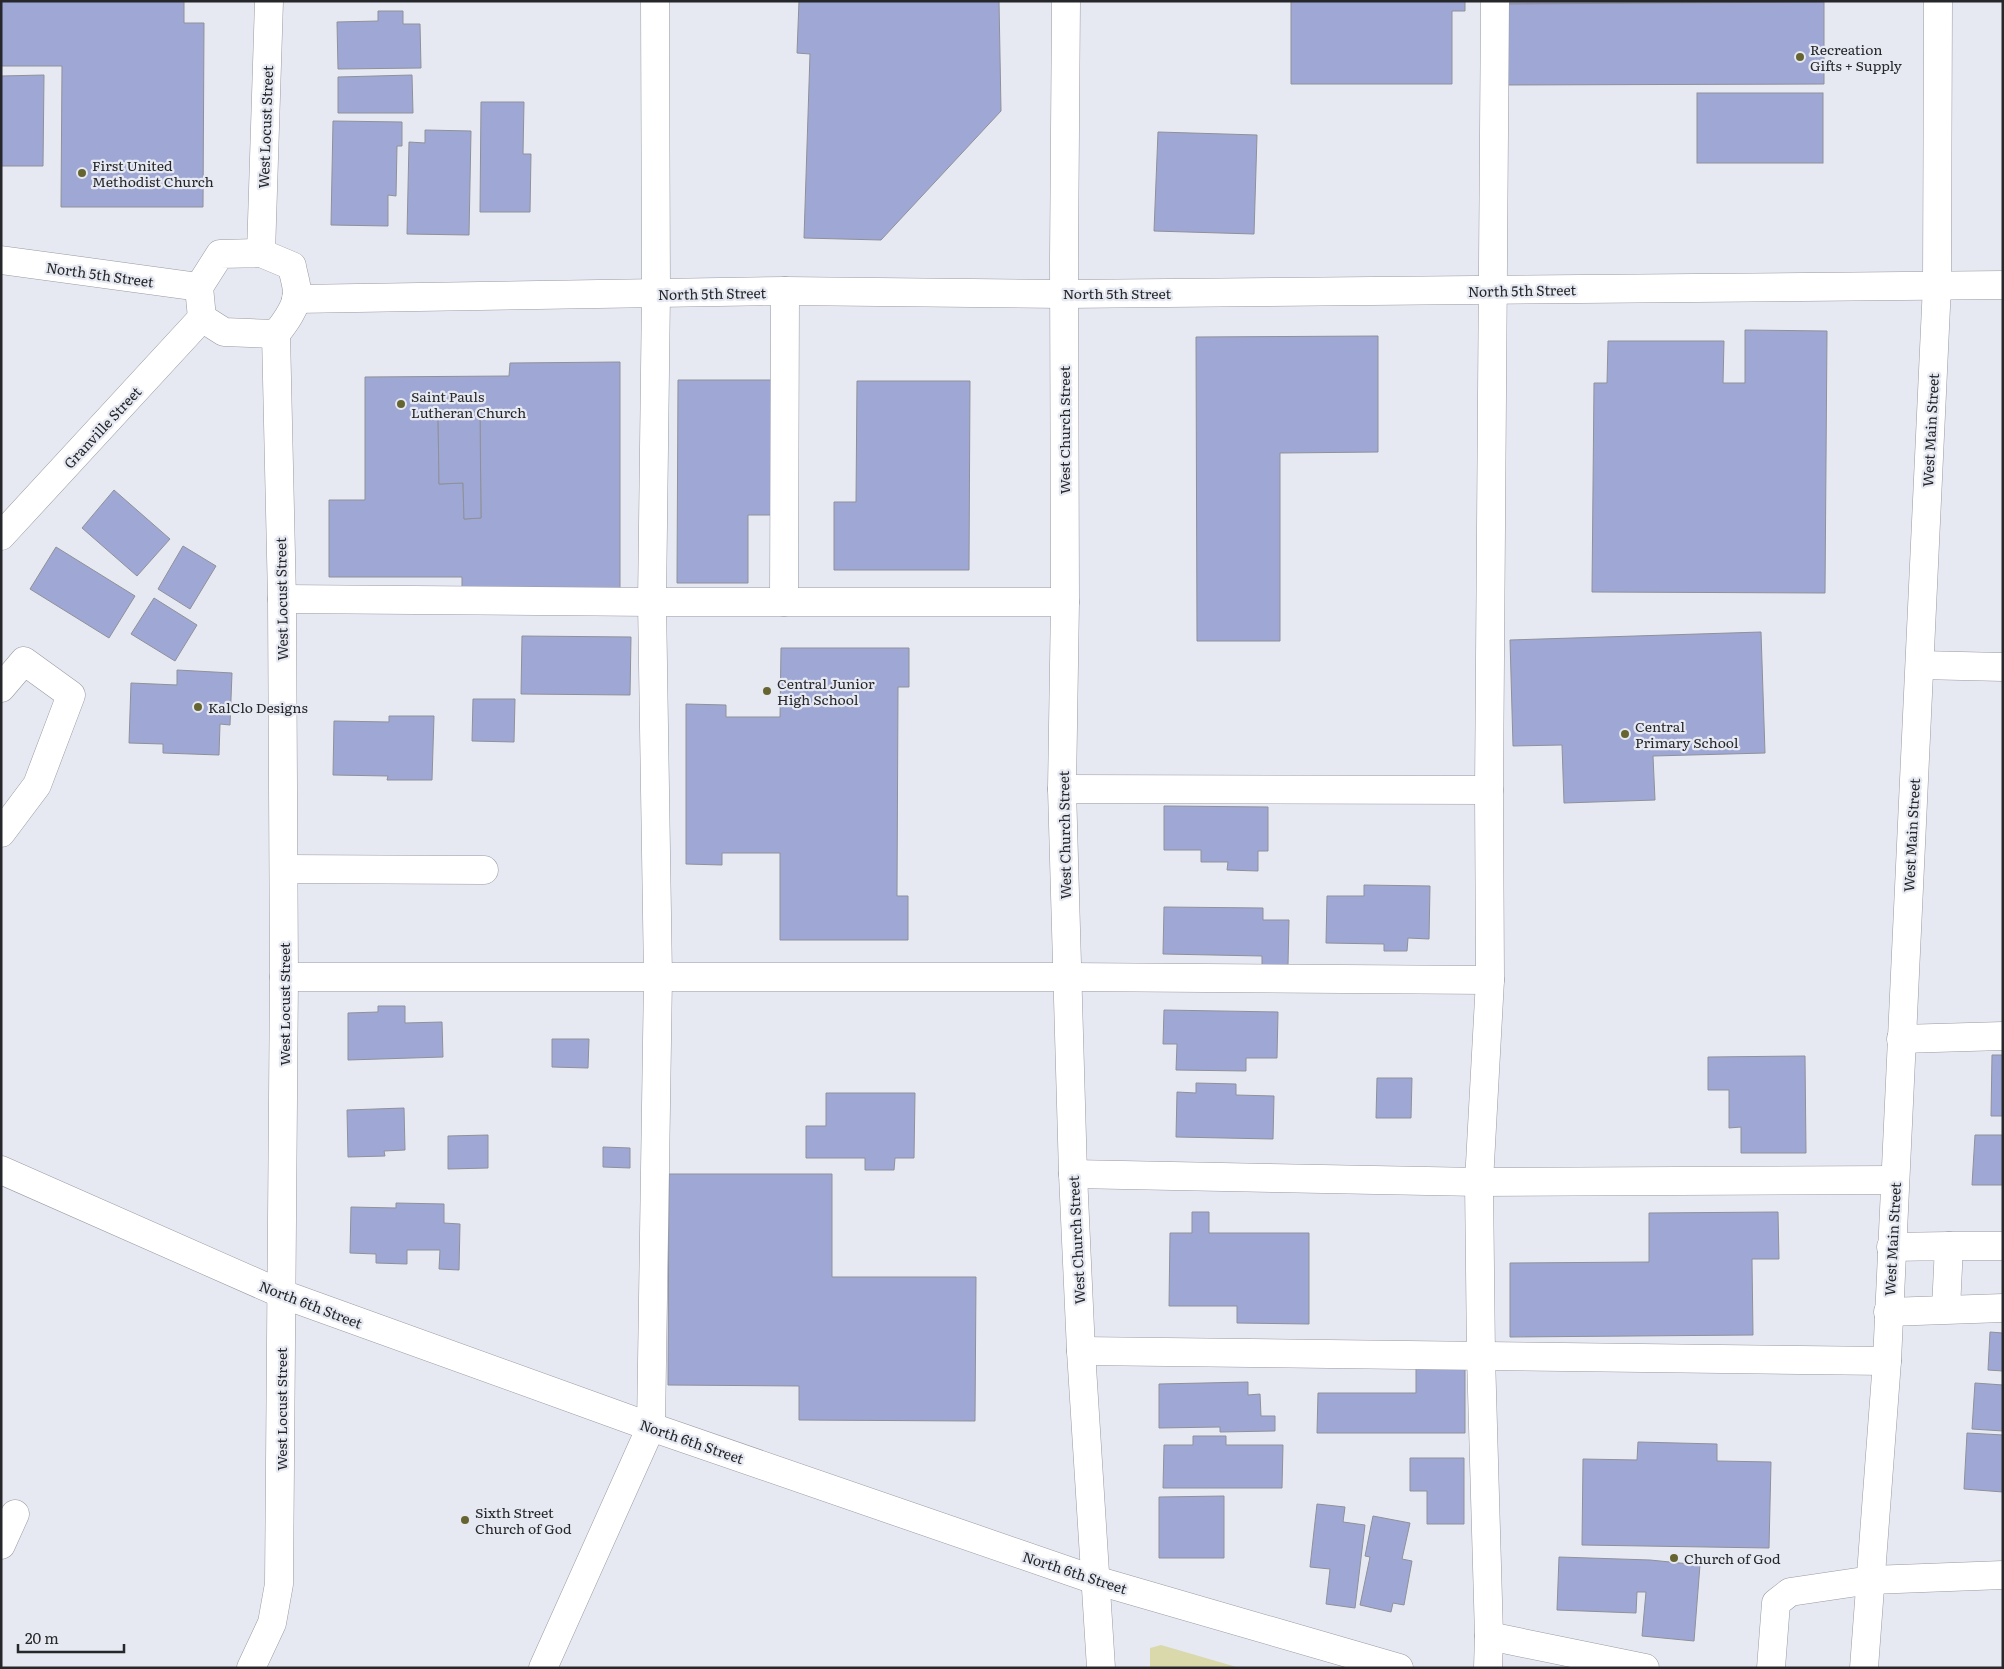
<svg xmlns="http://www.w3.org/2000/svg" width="2004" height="1669" font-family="Literata,serif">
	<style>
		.green { fill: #d9d9ac }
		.building { fill: #9fa8d5; stroke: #8f9199; fill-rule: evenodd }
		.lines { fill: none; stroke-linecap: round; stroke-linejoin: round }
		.minor-casing { stroke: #989aa3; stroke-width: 29 }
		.major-casing { stroke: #989aa3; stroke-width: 29 }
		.minor { stroke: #fff; stroke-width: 28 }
		.major { stroke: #fff; stroke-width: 28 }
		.poi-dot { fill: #666532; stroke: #e6e9f2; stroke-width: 2 }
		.labels { text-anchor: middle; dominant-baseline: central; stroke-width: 4.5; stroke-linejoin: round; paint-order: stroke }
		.poi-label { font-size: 14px; fill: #26272a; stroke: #e6e9f2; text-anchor: start }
		.street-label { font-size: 14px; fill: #26272a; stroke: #e6e9f2 }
	</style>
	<rect width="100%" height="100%" fill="#e6e9f2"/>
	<path class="green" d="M1161 1645 1240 1668H1150V1648Z"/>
	<g class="building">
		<path d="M1 1H184V23H204L203 207H61L62 66H1Z"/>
		<path d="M799 1H999L1001 111 881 240 804 238 810 54 797 53Z"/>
		<path d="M1291 1H1465V11H1452V84H1291Z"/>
		<path d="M1506 1H1824V2L1506 4Z"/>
		<path d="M1824 2V84L1506 85V4Z"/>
		<path d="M378 11H403V24H420L421 68 338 69 337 22 378 21Z"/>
		<path d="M44 75 43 166H1V76Z"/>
		<path d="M412 75 413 113H338V77Z"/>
		<rect x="1697" y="93" width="126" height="70"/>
		<path d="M481 102H524L523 154H531L530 212H480Z"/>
		<path d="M333 121 402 122V146H397L396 196 388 195V226L331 225Z"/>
		<path d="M425 130 471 131 469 235 407 234 409 142 425 143Z"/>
		<path d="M1158 132 1257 135 1254 234 1154 231Z"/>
		<path d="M1745 330 1827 331 1825 593 1592 592 1594 383H1607L1608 341H1724L1723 383H1745Z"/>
		<path d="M1378 336V452L1280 453V641H1197L1196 337Z"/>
		<path d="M620 362V589H462V577H329V500H365V377L509 376 510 363ZM480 412 481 518 464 519 463 483 439 484 438 413Z"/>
		<path d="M678 380H775V515H748V583H677Z"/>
		<path d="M857 381H970L969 570H834V502H856Z"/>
		<path d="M480 412 481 518 464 519 463 483 439 484 438 413Z"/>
		<path d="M114 490 170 539 137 576 82 528Z"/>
		<path d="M183 546 216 566 190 609 158 589Z"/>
		<path d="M56 547 135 596 109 638 30 589Z"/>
		<path d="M154 598 197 625 175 661 131 634Z"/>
		<path d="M1761 632 1765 753 1653 756 1655 800 1564 803 1562 745 1513 746 1510 640Z"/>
		<path d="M522 636 631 637 630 695 521 694Z"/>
		<path d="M781 648H909V687H898L897 896H908V940H780V853H722V865L686 864V704L726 705V717H780Z"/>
		<path d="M177 670 232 673 230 725 220 724 219 755 163 753V744L129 743 131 683 177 685Z"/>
		<path d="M473 699H515L514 742 472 741Z"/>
		<path d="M389 716H434L432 780H387L388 776 333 775 334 721 389 722Z"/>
		<path d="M1164 806 1268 807V851H1258V871L1227 870 1228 862H1201V850H1164Z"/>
		<path d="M1364 885 1430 886 1429 939 1408 938 1407 951H1384V944L1326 943 1327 896H1364Z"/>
		<path d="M1164 907 1263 908V920H1289L1288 965H1262V956L1163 954Z"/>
		<path d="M378 1006H405V1023L442 1022 443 1057 348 1060V1013L378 1012Z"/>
		<path d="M1164 1010 1278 1012 1277 1058H1246V1071L1176 1070 1177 1044H1163Z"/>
		<path d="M552 1039H589L588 1068 552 1067Z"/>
		<path d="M1992 1055H2003V1116H1991Z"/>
		<path d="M1805 1056 1806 1153H1741V1127L1729 1128V1090H1708V1057Z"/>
		<path d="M1377 1078H1412L1411 1118H1376Z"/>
		<path d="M1196 1083 1236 1084V1095L1274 1096 1273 1139 1176 1137 1177 1092 1196 1093Z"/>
		<path d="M826 1093H915L914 1158H895L894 1170H865V1158H806V1126H826Z"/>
		<path d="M404 1108 405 1150 384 1151 385 1156 348 1157 347 1110Z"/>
		<path d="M488 1135V1168L448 1169V1136Z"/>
		<path d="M1975 1135H2003V1185H1972Z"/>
		<path d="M603 1147 630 1148V1168L603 1167Z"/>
		<path d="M669 1174H832V1277H976L975 1421 799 1420V1386L668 1385Z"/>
		<path d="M396 1203 444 1204V1223L460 1224 459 1270 439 1269 440 1250H407V1264L376 1263V1254L350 1253 351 1207 396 1208Z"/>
		<path d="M1192 1212H1209V1233H1309V1324L1237 1323V1306H1169L1170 1233H1192Z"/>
		<path d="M1778 1212 1779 1259H1752L1753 1335 1510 1337V1263L1649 1262V1213Z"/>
		<path d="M1990 1332 2003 1333V1371L1988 1370Z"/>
		<path d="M1416 1369H1465V1433H1317L1318 1393H1416Z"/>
		<path d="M1248 1382V1395L1260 1394 1261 1416H1275V1431L1220 1432V1427L1159 1428V1384Z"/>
		<path d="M1975 1383 2003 1385V1431L1972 1429Z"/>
		<path d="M1967 1433 2003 1435V1492L1964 1489Z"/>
		<path d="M1193 1436H1226V1445H1283L1282 1488H1163L1164 1445H1193Z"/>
		<path d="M1638 1442 1717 1444V1461L1771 1462 1769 1548 1582 1545 1583 1459 1637 1460Z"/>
		<path d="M1410 1458H1464V1524H1427V1491H1410Z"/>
		<path d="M1224 1496V1558H1159V1497Z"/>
		<path d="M1317 1504 1345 1507 1343 1522 1365 1525 1355 1608 1326 1604 1330 1569 1310 1567Z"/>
		<path d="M1373 1516 1410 1523 1402 1559 1412 1561 1404 1605 1393 1603 1391 1612 1360 1605 1370 1557 1365 1556Z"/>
		<path d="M1559 1557 1650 1560 1700 1565 1694 1641 1642 1636 1646 1592H1637L1636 1613 1557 1610Z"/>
	</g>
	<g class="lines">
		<g class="minor-casing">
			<g id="minor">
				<path d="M1066 1 1064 259 1065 602 1062 789 1073 1174 1081 1351 1101 1668"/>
				<path d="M261 253 292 266C293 274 297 284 297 293 297 307 284 324 276 334L224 332 202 318 199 287 220 254Z"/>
				<path d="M261 253 269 1"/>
				<path d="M1 260 199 287"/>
				<path d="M296 299 785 291 1064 294 2003 285"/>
				<path d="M1 536 202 318"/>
				<path d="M282 599 652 602H1065"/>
				<path d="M784 602 785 291"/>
				<path d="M1920 665 2003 667"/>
				<path d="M1 688 24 661 71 695 37 785 1 833"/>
				<path d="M1062 789 1489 790"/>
				<path d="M284 869 484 870"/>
				<path d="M284 977H1068L1490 980"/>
				<path d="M1901 1039 2003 1036"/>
				<path d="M1 1170 282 1294 651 1427 1095 1580 1399 1668"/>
				<path d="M1073 1174 1479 1182 1895 1180"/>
				<path d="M1949 1246H2003"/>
				<path d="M1891 1247 1949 1246 1946 1309"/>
				<path d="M1888 1312 2003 1308"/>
				<path d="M1081 1351 1887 1361"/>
				<path d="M1 1545 15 1514"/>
				<path d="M1489 1636 1645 1668"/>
				<path d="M251 1668 272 1623 279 1584 284 977 282 599 276 334"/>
				<path d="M543 1668 651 1427 658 977 652 602 656 294 655 1"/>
				<path d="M1488 1668 1489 1636 1481 1356 1479 1182 1490 980 1489 790 1495 1"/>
				<path d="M1771 1668 1776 1603 1790 1592 1871 1580 2003 1575"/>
			</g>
		</g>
		<g class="major-casing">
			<path id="major" d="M1864 1668 1887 1361 1937 285 1938 1"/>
		</g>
		<use href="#minor" class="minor"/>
		<use href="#major" class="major"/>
	</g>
	<g class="poi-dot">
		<circle cx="1800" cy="57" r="5"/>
		<circle cx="82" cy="173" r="5"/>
		<circle cx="401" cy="404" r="5"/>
		<circle cx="767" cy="691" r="5"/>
		<circle cx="198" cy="707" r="5"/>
		<circle cx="1625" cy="734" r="5"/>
		<circle cx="465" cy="1520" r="5"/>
		<circle cx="1674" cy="1558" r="5"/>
	</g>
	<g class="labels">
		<g class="poi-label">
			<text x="1810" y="49">Recreation<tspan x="1810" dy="16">Gifts + Supply</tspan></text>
			<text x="92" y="165">First United<tspan x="92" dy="16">Methodist Church</tspan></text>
			<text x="411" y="396">Saint Pauls<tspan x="411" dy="16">Lutheran Church</tspan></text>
			<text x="777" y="683">Central Junior<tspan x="777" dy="16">High School</tspan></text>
			<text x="208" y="707">KalClo Designs</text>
			<text x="1635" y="726">Central<tspan x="1635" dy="16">Primary School</tspan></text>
			<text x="475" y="1512">Sixth Street<tspan x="475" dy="16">Church of God</tspan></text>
			<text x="1684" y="1558">Church of God</text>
		</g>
		<g class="street-label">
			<text transform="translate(265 127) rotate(-88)">West Locust Street</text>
			<text transform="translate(100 274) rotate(8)">North 5th Street</text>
			<text transform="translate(1522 290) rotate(-1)">North 5th Street</text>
			<text transform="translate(712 293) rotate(-1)">North 5th Street</text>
			<text x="1117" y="293">North 5th Street</text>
			<text transform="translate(102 427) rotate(-47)">Granville Street</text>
			<text transform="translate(1064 430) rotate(-90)">West Church Street</text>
			<text transform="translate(1930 430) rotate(-87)">West Main Street</text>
			<text transform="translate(281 599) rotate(-91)">West Locust Street</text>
			<text transform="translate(1064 835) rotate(-91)">West Church Street</text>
			<text transform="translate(1911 835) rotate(-87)">West Main Street</text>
			<text transform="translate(284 1004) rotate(-90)">West Locust Street</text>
			<text transform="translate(1892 1239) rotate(-87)">West Main Street</text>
			<text transform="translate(1076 1240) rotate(-93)">West Church Street</text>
			<text transform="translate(311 1304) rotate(21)">North 6th Street</text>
			<text transform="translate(281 1409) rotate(-90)">West Locust Street</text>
			<text transform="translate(692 1441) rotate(19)">North 6th Street</text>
			<text transform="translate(1075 1572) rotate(18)">North 6th Street</text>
		</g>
	</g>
	<rect width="2004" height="1669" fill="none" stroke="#26272a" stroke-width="5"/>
	<path d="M18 1644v8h106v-8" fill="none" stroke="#26272a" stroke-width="2.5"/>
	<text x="25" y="1644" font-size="15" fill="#26272a" stroke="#e6e9f2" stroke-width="4" paint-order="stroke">20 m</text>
</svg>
